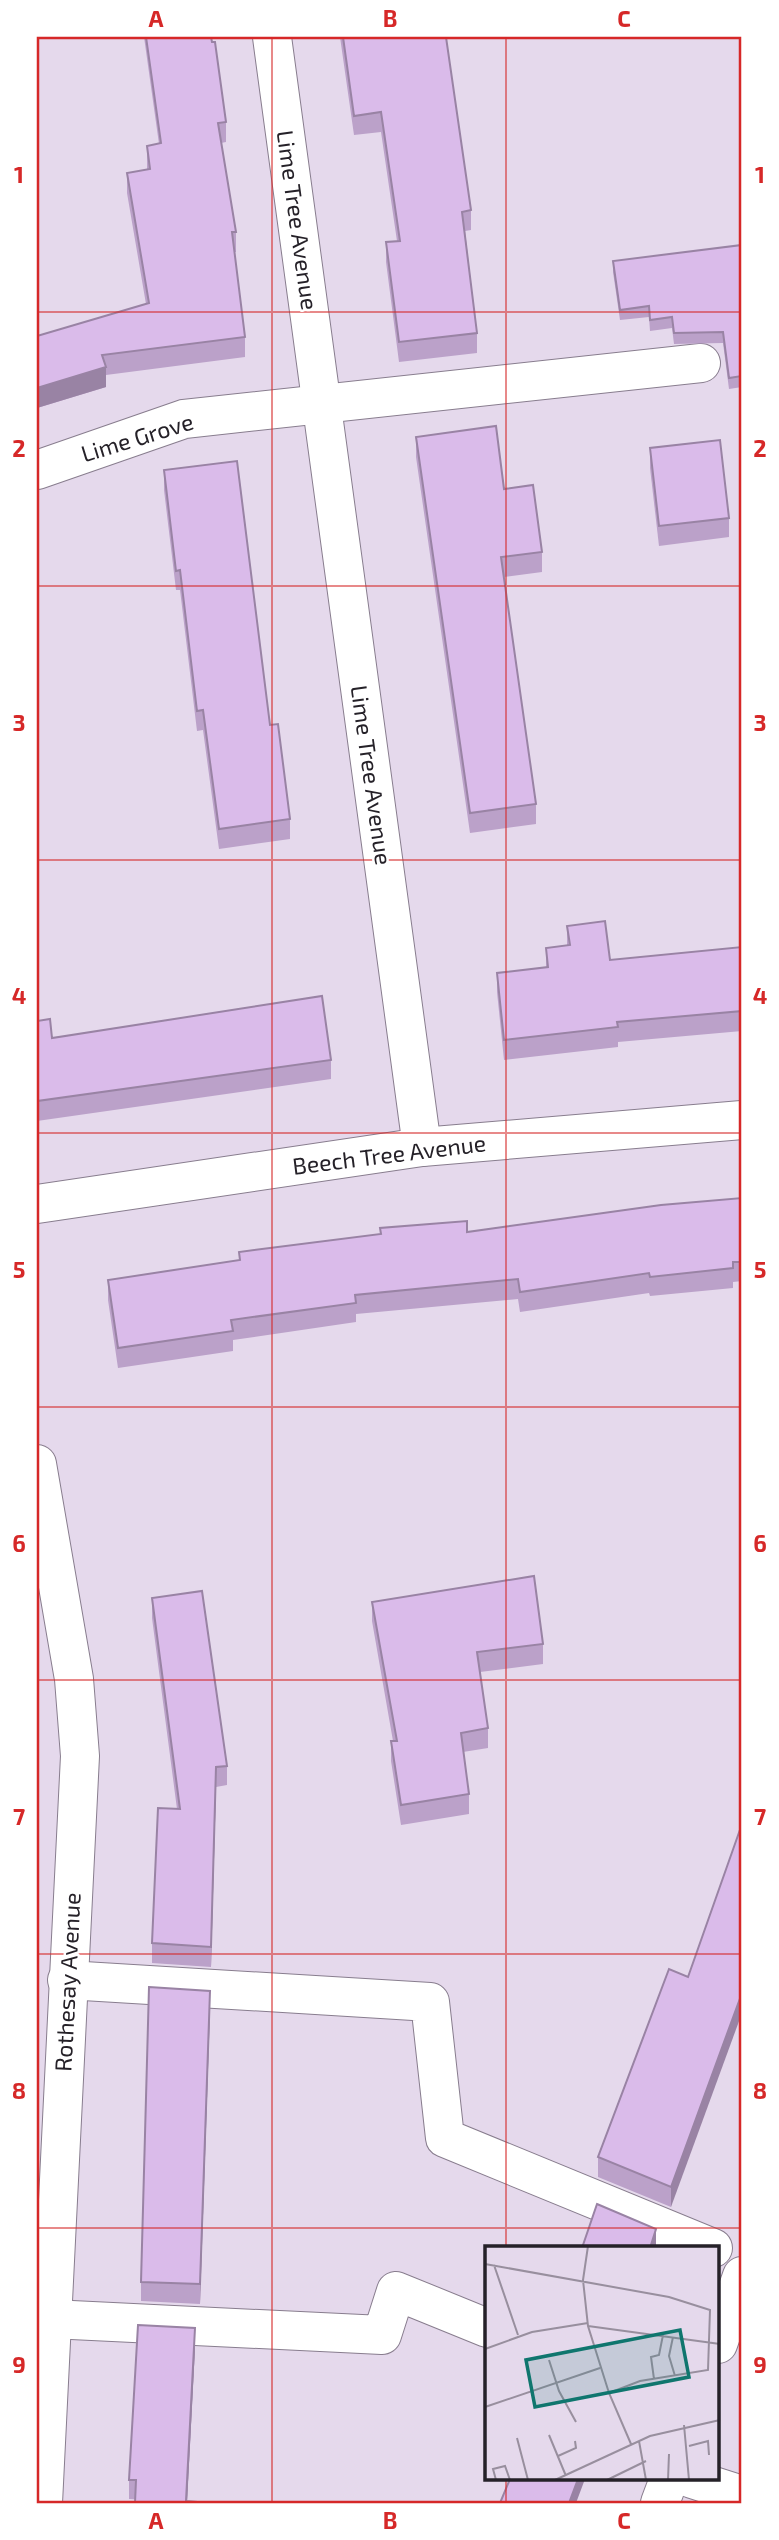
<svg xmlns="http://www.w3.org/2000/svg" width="779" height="2540" font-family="'Exo 2',sans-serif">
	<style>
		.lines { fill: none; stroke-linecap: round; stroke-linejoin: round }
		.minor-casing { stroke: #887d8e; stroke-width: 40 }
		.minor { stroke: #fff; stroke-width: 38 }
		.wall { fill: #bba1c9 }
		.shaded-wall { fill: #9983a4 }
		.building { fill: #dabbea; stroke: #9983a4; stroke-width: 2 }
		.grid { fill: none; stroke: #d62828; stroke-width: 2; stroke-opacity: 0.55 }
		.labels { text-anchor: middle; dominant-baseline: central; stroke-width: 5; stroke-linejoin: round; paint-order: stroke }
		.street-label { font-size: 23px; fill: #252128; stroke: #fff }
		.inset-road { fill: none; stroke: #988f9e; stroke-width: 2 }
		.view { fill: #0f766e; fill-opacity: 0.15; stroke: #0f766e; stroke-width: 3.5 }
		.inset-edge { fill: none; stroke: #252128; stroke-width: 3.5 }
		.neatline { fill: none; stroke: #d62828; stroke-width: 2.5 }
		.grid-label { font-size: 23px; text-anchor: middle; font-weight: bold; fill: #d62828 }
	</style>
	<rect width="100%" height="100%" fill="#e5d9ec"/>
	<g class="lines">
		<g class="minor-casing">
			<g id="minor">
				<path d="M272 37 422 1147"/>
				<path d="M37 470 184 419 701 363"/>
				<path d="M37 1204 422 1147 742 1120"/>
				<path d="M37 1464 74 1679 80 1756 43 2503"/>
				<path d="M67 1980 430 2002 445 2138 713 2248"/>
				<path d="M51 2319 382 2335 396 2291 487 2328"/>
				<path d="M718 2344 742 2276"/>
				<path d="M692 2479 742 2495"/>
				<path d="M660 2503 669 2479"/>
			</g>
		</g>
		<use href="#minor" class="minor"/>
	</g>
	<g class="wall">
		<path d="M144 37H211L226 122V142L221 143 236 232V252H234L245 337V357L106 375V387L37 408V336L146 304 127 193V173L147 170V146L159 144Z"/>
		<path d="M340 37H446L471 210V230L465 231 477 333V353L399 362 386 262V242L397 241 381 132 354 135Z"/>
		<path d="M742 245V387L729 389 723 343 674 344 672 328 650 331 649 317 620 320 613 272V261Z"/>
		<path d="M416 437 504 489 542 552V572L504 577 536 804V824L470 833 416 457Z"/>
		<path d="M650 448 729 518V537L659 546 650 468Z"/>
		<path d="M164 470 270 725 290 819V839L219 849 203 730 197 731 180 590H176L164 490Z"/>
		<path d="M567 926 610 960 742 947V1031L618 1042V1047L504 1060 497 992V973L546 967V948L567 945Z"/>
		<path d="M37 1021 52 1038 331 1060V1079L37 1121Z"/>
		<path d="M742 1198V1281L733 1282V1288L650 1296 649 1293 520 1312 518 1299 356 1314V1322L233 1340V1351L118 1368 108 1300V1280L239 1260V1252L467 1232Z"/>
		<path d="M152 1598 227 1766V1785L216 1787 211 1967 152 1963V1943L177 1809 152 1618Z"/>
		<path d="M372 1602 543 1644V1664L480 1672 488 1728V1748L463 1752 469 1794V1814L401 1825 391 1761V1741H393L372 1621Z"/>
		<path d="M688 1977 671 2207 598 2177V2157Z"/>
		<path d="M210 2011 200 2304 141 2301V2282Z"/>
		<path d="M195 2348 187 2502 129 2499V2480Z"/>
	</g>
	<g class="shaded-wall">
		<path d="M106 367V387L37 408V388Z"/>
		<path d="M216 1767V1787L211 1967V1947Z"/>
		<path d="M210 1991V2011L200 2304V2284Z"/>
		<path d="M742 1993V2013L671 2207V2187Z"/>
		<path d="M656 2229V2248H650Z"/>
		<path d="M195 2328V2348L187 2503H186Z"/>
		<path d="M578 2479H585L576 2503H569Z"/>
	</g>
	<g class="building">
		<path d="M146 37H211L212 42H215L226 122 218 123 236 232H232L245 337 102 355 106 367 37 388V336L149 303 127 173 150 169 147 146 161 143Z"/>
		<path d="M343 37H446L471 210 462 212 477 333 399 342 386 242 400 241 381 112 354 116Z"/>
		<path d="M742 245V376L729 378 723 332 674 333 672 317 650 320 649 306 620 310 613 261Z"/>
		<path d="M496 426 504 489 533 485 542 552 501 557 536 804 470 813 416 437Z"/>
		<path d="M720 440 729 518 659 526 650 448Z"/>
		<path d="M237 461 270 725 278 724 290 819 219 829 203 710 197 711 180 570 176 571 164 470Z"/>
		<path d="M605 921 610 960 742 947V1011L617 1022 618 1027 504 1040 497 973 548 967 546 948 570 945 567 926Z"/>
		<path d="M322 996 331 1060 37 1101V1021L50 1019 52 1038Z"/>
		<path d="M742 1198V1262H733V1268L650 1277 649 1273 520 1292 518 1279 355 1295 356 1303 231 1320 233 1331 118 1348 108 1280 240 1260 239 1252 381 1234 380 1228 467 1221V1232L661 1205Z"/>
		<path d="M534 1576 543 1644 477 1652 488 1728 461 1733 469 1794 401 1805 391 1741H397L372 1602Z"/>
		<path d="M202 1591 227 1766 216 1767 211 1947 152 1943 158 1808 180 1809 152 1598Z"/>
		<path d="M742 1824V1993L671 2187 598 2157 669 1969 688 1977Z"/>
		<path d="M149 1987 210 1991 200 2284 141 2282Z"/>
		<path d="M597 2204 656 2229 650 2248H582Z"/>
		<path d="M138 2325 195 2328 186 2501 197 2502V2503H135L136 2480H129Z"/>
		<path d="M510 2479H578L569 2503H500Z"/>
	</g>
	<path class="grid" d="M272 37V2503M506 37V2248M37 312H742M37 586H742M37 860H742M37 1133H742M37 1407H742M37 1680H742M37 1954H742M37 2228H742M506 2479V2503"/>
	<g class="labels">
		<g class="street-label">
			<text transform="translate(298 220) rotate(82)">Lime Tree Avenue</text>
			<text transform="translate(137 437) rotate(-17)">Lime Grove</text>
			<text transform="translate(372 775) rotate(82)">Lime Tree Avenue</text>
			<text transform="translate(389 1154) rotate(-7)">Beech Tree Avenue</text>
			<text transform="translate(67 1982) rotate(-87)">Rothesay Avenue</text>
		</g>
	</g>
	<g transform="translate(485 2246)">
		<rect width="234" height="234" fill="#e5d9ec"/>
		<path class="inset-road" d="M103 0 98 34 103 80 124 147 146 198M0 18 184 51 225 64 223 124 155 135 124 147M9 19 33 89M103 80 235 98M188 91 184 110 190 130M0 103 47 86 103 77M64 114 74 145 91 176M169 133 166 111 174 109 178 89M0 161 115 122M199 179 204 234M64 189 81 230M32 192 43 234M154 195 161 234M204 200 223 195 224 209M73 210 91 202 90 195M11 234 8 223 20 220 25 234M70 234 165 190 235 174M122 234 161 215M183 234 184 208"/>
		<path class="view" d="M195 84 204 131 50 161 41 114Z"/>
		<rect width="234" height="234" class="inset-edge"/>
	</g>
	<rect width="779" height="2540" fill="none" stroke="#ffffff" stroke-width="77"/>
	<rect x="38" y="38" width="702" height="2464" class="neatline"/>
	<g class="grid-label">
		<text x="156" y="27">A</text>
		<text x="390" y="27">B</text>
		<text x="624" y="27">C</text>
		<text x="19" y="183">1</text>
		<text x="760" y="183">1</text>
		<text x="19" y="457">2</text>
		<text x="760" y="457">2</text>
		<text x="19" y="731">3</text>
		<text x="760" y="731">3</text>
		<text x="19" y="1004">4</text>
		<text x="760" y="1004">4</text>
		<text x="19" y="1278">5</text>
		<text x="760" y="1278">5</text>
		<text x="19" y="1552">6</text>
		<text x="760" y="1552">6</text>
		<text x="19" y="1825">7</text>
		<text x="760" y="1825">7</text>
		<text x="19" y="2099">8</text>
		<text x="760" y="2099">8</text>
		<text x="19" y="2373">9</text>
		<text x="760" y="2373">9</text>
		<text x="156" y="2529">A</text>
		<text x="390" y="2529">B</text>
		<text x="624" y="2529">C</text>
	</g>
</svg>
